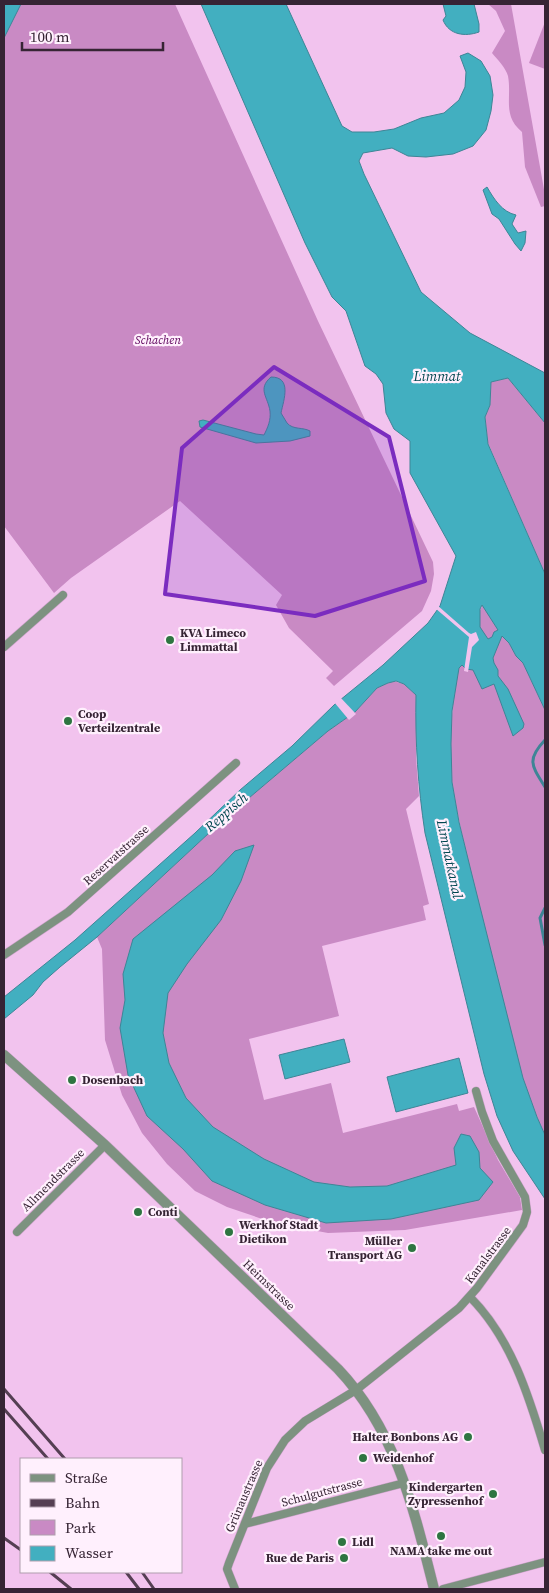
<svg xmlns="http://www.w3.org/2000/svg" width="549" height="1593" font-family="'Source Serif 4',serif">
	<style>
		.green { fill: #c98ac4 }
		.water { fill: #42afc0; stroke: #3e8596; fill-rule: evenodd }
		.pier { fill: #f2c3ee }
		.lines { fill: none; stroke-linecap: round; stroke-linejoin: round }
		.stream { stroke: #3e8596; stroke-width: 3 }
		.minor-casing { stroke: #cca3c9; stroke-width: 9 }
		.tertiary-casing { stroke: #cca3c9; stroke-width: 11 }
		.minor { stroke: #7d9280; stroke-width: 8 }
		.tertiary { stroke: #7d9280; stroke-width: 10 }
		.rail { stroke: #553f53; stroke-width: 3 }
		.marked { fill: #7b2cbf; fill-opacity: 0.2; stroke: #7b2cbf; stroke-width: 4; stroke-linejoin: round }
		.poi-dot { fill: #2e7541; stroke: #fff0fd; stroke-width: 2 }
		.labels { text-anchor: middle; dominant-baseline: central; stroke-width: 4.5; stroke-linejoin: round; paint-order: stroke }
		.park-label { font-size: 12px; font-style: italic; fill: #5d005b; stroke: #fff0fd }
		.poi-label { font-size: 12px; font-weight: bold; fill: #362434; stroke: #fff0fd; text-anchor: start }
		.street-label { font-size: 12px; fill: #362434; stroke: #fff0fd }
		.water-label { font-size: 14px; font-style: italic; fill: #00464f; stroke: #fff0fd }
	</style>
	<rect width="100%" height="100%" fill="#f2c3ee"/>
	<g class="green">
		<path d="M4 4H175L318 321 433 562 434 574 431 591 422 611 334 686 326 678 333 671 289 628 276 605 282 595 180 501 71 578 54 593 4 526Z"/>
		<path d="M488 4H511L545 195V206L541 207 525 167 522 132C502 115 512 98 508 76 506 68 497 59 492 53L505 31 496 11Z"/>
		<path d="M545 22V69L529 63Z"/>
		<path d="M508 378 545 423V574L488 443 485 417 490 405 491 382Z"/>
		<path d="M483 605 502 636 509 643 516 656 523 663 545 710V1135C520 1083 509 1025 495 969 485 930 475 891 466 852 461 828 455 805 452 781 449 745 451 707 458 672 463 648 470 625 483 605Z"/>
		<path d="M393 681 404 684 416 695V758L419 796 406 809 429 904 423 906 426 920 322 946 339 1016 249 1039 264 1100 331 1083 343 1133 457 1104 459 1111 474 1107 498 1160 520 1197 522 1210 405 1230 328 1233 274 1223 227 1207 195 1191 167 1164 142 1133 122 1095 105 1040 102 949 97 937 223 820 328 731 355 712 377 688Z"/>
	</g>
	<g class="water">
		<path d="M4 4H21L4 38Z"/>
		<path d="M201 4H286L342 126 352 132H374L394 129 421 118 444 113 459 100 465 87 466 72 460 56 468 53 481 61 490 76 493 95 491 111 486 130 473 146 453 154 426 157 408 156 392 148 363 153 359 161 364 174 421 292 470 333 545 373V423L508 378 491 382 490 405 485 417 488 444 545 574V710L523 663 516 656 509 643 502 636 493 658 494 663 498 670V676L508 689 524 724 523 728 513 736 494 684 482 689 473 670 466 669 462 665 459 668 452 711 451 744 452 782 459 822 471 871 523 1078 537 1117 545 1135V1199L513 1151 497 1116 484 1074 425 833C418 787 415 742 416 695L404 684 396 681 388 683 377 688 355 712 328 731 223 820 97 937 60 967 43 982 33 995 4 1019V997L75 940 195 833 240 790 292 746 334 705 383 665 428 623 440 606 456 556 410 473V441L394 429 386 413 383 384 376 374 365 366 346 311 332 297 305 243ZM482 605 498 630 494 632 492 637 488 639 480 627V609Z"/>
		<path d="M443 4H474L479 24V32C465 37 449 35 443 20L446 16Z"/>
		<path d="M487 187C494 199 502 212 516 215L512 224 518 233 526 231 525 243 521 251 515 244 499 219 492 214 483 190Z"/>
		<path d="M271 377C292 377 284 399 281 413 283 416 285 420 287 423 293 430 303 427 310 431V436L290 441 256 443 200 427 199 421 203 420 256 434 264 435C268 427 271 420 270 411 268 397 257 389 271 377Z"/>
		<path d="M254 845 241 881 221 920 187 964 168 993 163 1033 169 1063 186 1098 213 1127 264 1159 314 1182 350 1187 387 1186 456 1165 454 1148 461 1134 470 1136 479 1152 480 1168 493 1182 479 1200 391 1219 326 1223 265 1205 212 1181 183 1149 147 1116 128 1075 120 1028 125 1000 123 974 133 939 212 875 235 851Z"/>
		<path d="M344 1039 350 1062 285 1079 279 1055Z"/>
		<path d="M459 1058 468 1093 396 1112 387 1077Z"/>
	</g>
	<g class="pier">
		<path d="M437 605 469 633 471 634 476 632 479 640 472 647 468 672 464 671 469 637 435 608 438 607Z"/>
		<path d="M340 697 356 714 349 720 334 702Z"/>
	</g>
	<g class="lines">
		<g class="stream">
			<path d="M545 740C526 760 532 766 545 787"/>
			<path d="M545 908 540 918 545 945"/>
		</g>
		<g class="minor-casing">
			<g id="minor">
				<path d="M4 647 63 595"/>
				<path d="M4 955 68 912 236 763"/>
				<path d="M17 1232 105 1145"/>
				<path d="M470 1297C511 1338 529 1396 545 1450"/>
				<path d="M245 1524 404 1483"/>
				<path d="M235 1589 227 1569 229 1563 267 1468 285 1440 305 1421 356 1390 459 1308 477 1288 523 1225 527 1212 525 1197 493 1141 482 1112 476 1091"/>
				<path d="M443 1589 545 1562"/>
			</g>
		</g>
		<g class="tertiary-casing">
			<path id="tertiary" d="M4 1055 105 1145 338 1369C396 1430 414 1510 434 1589"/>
		</g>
		<use href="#minor" class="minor"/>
		<use href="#tertiary" class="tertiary"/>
		<g class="rail">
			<path d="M4 1389 65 1459"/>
			<path d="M4 1409 48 1459"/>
			<path d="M4 1538 21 1550"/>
			<path d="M50 1572 71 1589"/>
			<path d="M126 1572 139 1589"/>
			<path d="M142 1572 154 1589"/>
		</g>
	</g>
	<path class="marked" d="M274 367 389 437 425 581 315 616 165 594 182 448Z"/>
	<g class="poi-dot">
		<circle cx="170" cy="640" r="5"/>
		<circle cx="68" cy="721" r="5"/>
		<circle cx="72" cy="1080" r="5"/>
		<circle cx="138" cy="1212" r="5"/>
		<circle cx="229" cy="1232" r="5"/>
		<circle cx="412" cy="1248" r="5"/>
		<circle cx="468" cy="1437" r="5"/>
		<circle cx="363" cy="1458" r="5"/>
		<circle cx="493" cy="1494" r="5"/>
		<circle cx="441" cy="1536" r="5"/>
		<circle cx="342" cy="1542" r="5"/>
		<circle cx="344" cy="1558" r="5"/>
	</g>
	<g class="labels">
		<g class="park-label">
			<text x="158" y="340">Schachen</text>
		</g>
		<g class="poi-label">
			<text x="180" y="633">KVA Limeco<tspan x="180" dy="14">Limmattal</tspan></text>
			<text x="78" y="714">Coop<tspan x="78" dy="14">Verteilzentrale</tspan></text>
			<text x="82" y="1080">Dosenbach</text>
			<text x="148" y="1212">Conti</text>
			<text x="239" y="1225">Werkhof Stadt<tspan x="239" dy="14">Dietikon</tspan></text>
			<text x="402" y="1241" text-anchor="end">Müller<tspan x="402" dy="14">Transport AG</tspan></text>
			<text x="458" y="1437" text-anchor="end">Halter Bonbons AG</text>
			<text x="373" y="1458">Weidenhof</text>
			<text x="483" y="1487" text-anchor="end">Kindergarten<tspan x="483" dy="14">Zypressenhof</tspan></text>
			<text x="352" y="1542">Lidl</text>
			<text x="441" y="1551" text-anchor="middle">NAMA take me out</text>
			<text x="334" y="1558" text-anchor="end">Rue de Paris</text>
		</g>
		<g class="street-label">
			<text transform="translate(116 855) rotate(-42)">Reservatstrasse</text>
			<text transform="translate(53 1180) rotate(-45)">Allmendstrasse</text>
			<text transform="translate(488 1255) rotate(-53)">Kanalstrasse</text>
			<text transform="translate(269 1285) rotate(44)">Heimstrasse</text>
			<text transform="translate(322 1492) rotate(-15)">Schulgutstrasse</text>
			<text transform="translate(244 1496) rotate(-67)">Grünaustrasse</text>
		</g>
		<g class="water-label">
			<text x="437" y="376">Limmat</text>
			<text transform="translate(226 812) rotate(-41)">Reppisch</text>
			<text transform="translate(450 859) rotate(78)">Limmatkanal</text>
		</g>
	</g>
	<rect width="549" height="1593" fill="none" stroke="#362434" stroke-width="10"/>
	<rect x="20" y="1458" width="162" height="115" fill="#fff0fd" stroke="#af9ead"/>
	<rect x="30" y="1474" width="25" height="8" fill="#7d9280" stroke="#af9ead"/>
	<text x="65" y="1483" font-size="15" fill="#362434">Straße</text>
	<rect x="30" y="1499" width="25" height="8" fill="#553f53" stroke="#af9ead"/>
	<text x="65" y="1508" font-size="15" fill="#362434">Bahn</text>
	<rect x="30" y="1520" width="25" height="15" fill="#c98ac4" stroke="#af9ead"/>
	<text x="65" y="1533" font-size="15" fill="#362434">Park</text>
	<rect x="30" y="1546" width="25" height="15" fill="#42afc0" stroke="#af9ead"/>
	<text x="65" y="1558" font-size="15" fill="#362434">Wasser</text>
	<path d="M22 42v8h141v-8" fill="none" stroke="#362434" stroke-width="2.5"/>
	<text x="30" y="42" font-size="15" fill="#362434" stroke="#fff0fd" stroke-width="4" paint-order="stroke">100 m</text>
</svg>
